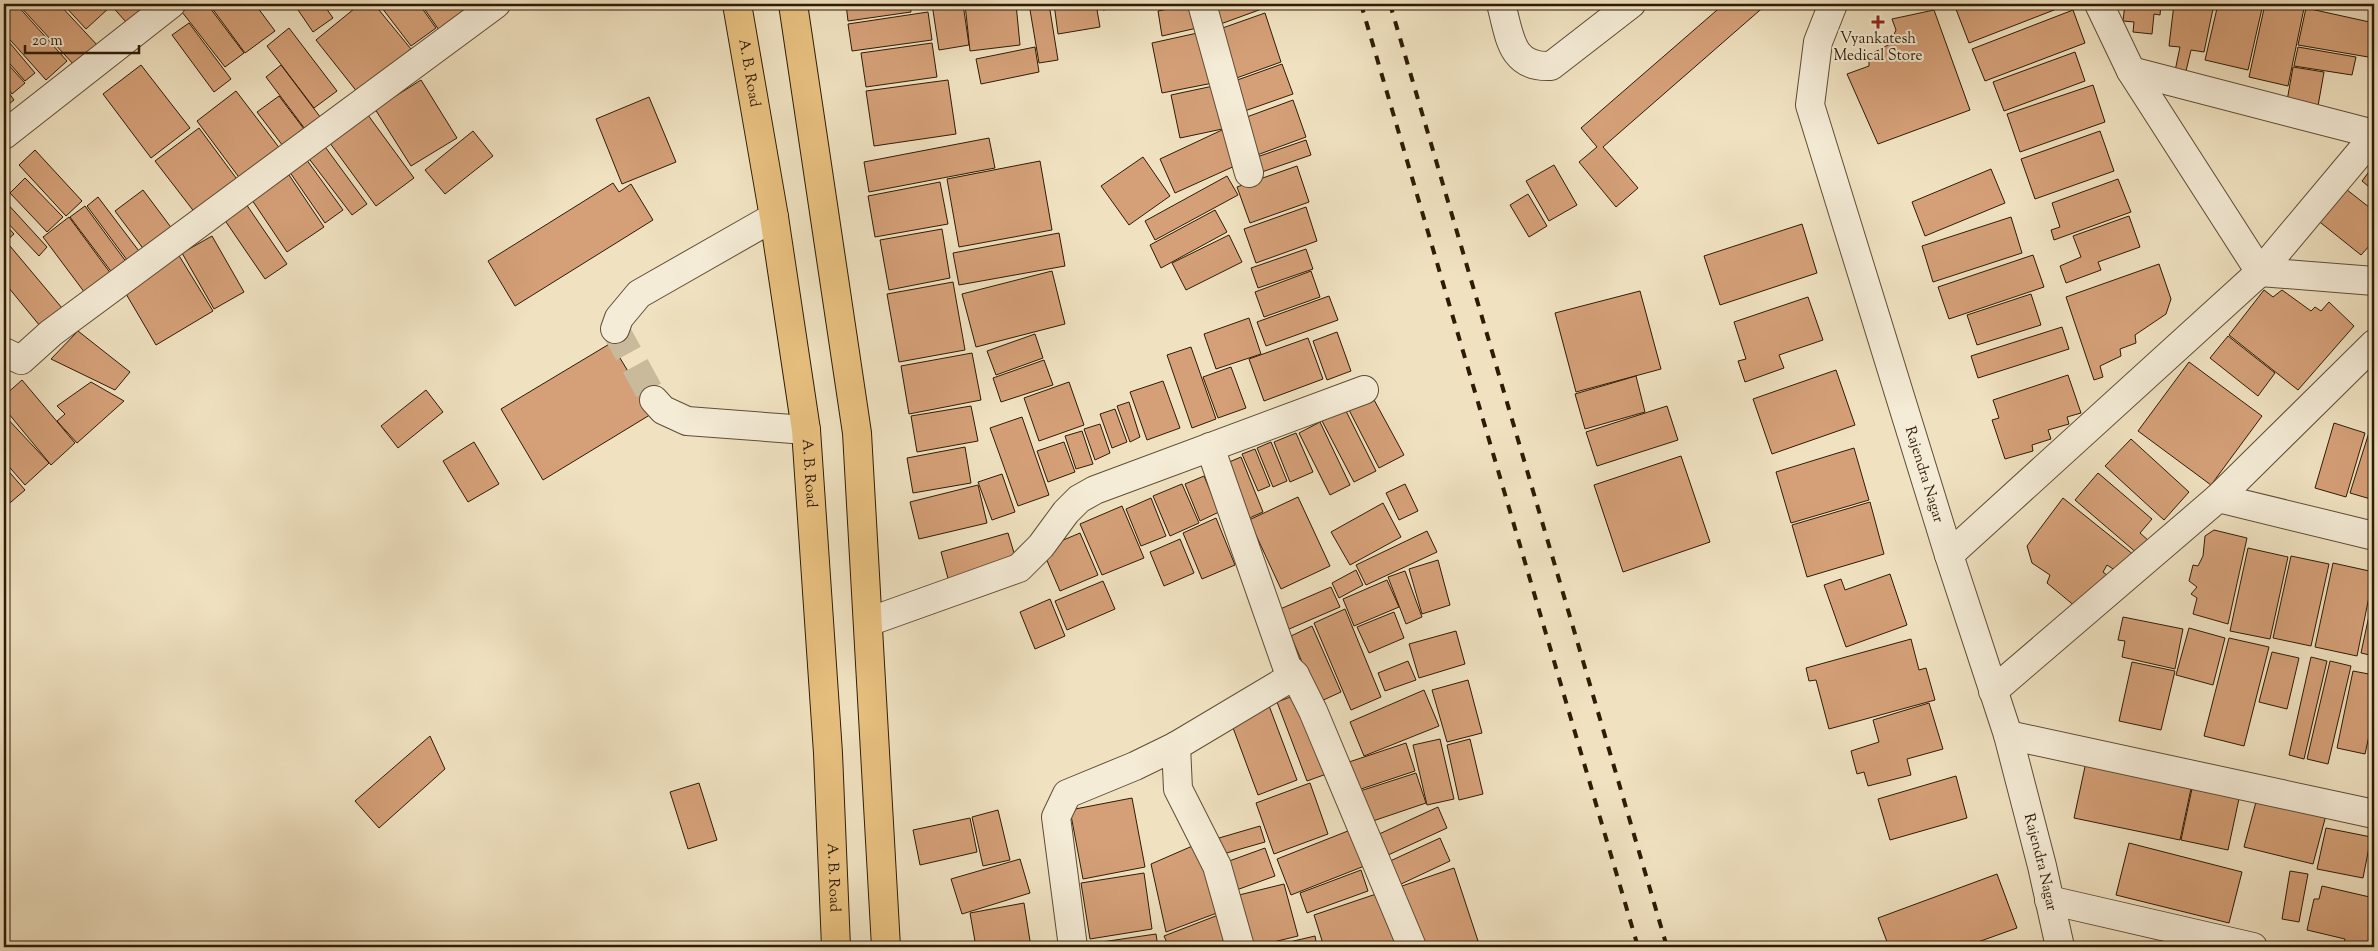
<svg xmlns="http://www.w3.org/2000/svg" width="2378" height="951" font-family="'Sorts Mill Goudy',serif">
	<style>
		.building { fill: #d5a078; stroke: #2f1b05 }
		.lines { fill: none; stroke-linecap: round; stroke-linejoin: round }
		.minor-tunnel { stroke: #c9ba9b; stroke-width: 28; stroke-dasharray: 28 14; stroke-linecap: butt }
		.minor-casing { stroke: #5f4d34; stroke-width: 30 }
		.major-casing { stroke: #2f1b05; stroke-width: 30 }
		.minor { stroke: #f5ecd7; stroke-width: 28 }
		.major { stroke: #e8c180; stroke-width: 28 }
		.rail { stroke: #2f1b05; stroke-width: 4; stroke-dasharray: 9 9; stroke-linecap: butt }
		.poi-dot { fill: #8f2418; stroke: #f5ecd7; stroke-width: 2 }
		.labels { text-anchor: middle; dominant-baseline: central; stroke-width: 4; stroke-linejoin: round; paint-order: stroke }
		.poi-label { font-size: 15px; fill: #2f1b05; stroke: #f5ecd7 }
		.street-label { font-size: 15px; fill: #2f1b05; stroke: #f5ecd7 }
	</style>
	<rect width="100%" height="100%" fill="#f0e2c1"/>
	<filter id="stains"><feTurbulence type="fractalNoise" baseFrequency=".004" numOctaves="4"/><feColorMatrix values="0 0 0 0 .2 0 0 0 0 .09 0 0 0 0 .02 0 0 0 .5 -.17"/></filter>
	<radialGradient id="worn" r=".72"><stop offset=".6" stop-color="#630" stop-opacity="0"/><stop offset="1" stop-color="#630" stop-opacity=".3"/></radialGradient>
	<g class="building">
		<path d="M6 4H16L67 61 46 80 4 33V6Z"/>
		<path d="M18 4H59L98 46 75 66Z"/>
		<path d="M63 4H108L110 7 86 29Z"/>
		<path d="M110 4H134L140 10 126 22Z"/>
		<path d="M193 4H207L244 53 225 67 182 12Z"/>
		<path d="M209 4H255L275 31 245 53Z"/>
		<path d="M294 4H334L326 8 333 18 313 32Z"/>
		<path d="M360 4H374L411 49 358 93 316 40Z"/>
		<path d="M379 4H419L436 28 411 46Z"/>
		<path d="M421 4H465L470 10 439 30Z"/>
		<path d="M846 4H910L911 12 848 21Z"/>
		<path d="M932 4H963L969 45 939 50Z"/>
		<path d="M965 4H1016L1020 45 970 51Z"/>
		<path d="M1029 4H1049L1058 60 1039 63Z"/>
		<path d="M1054 4H1096L1100 27 1058 34Z"/>
		<path d="M1101 4H1128V6L1103 10Z"/>
		<path d="M1156 4H1184L1158 9Z"/>
		<path d="M1193 4 1197 28 1162 36 1158 11Z"/>
		<path d="M1207 4H1269L1270 6 1215 26Z"/>
		<path d="M1724 4H1767L1603 147 1638 188 1616 207 1579 162 1597 147 1581 128Z"/>
		<path d="M1954 4H2067V5L1969 43Z"/>
		<path d="M2125 4H2161L2160 15 2154 14 2152 34 2133 32 2134 22 2123 21Z"/>
		<path d="M2174 4H2214L2204 52 2191 50 2186 71H2175L2180 47 2169 46Z"/>
		<path d="M2218 4H2263L2248 70 2205 60Z"/>
		<path d="M2265 4H2285L2304 8 2288 86 2249 77Z"/>
		<path d="M2306 8 2374 23V58L2298 45Z"/>
		<path d="M1934 10 1970 110 1878 144 1847 74 1869 66V55L1890 44 1896 30 1892 19Z"/>
		<path d="M2073 10 2085 43 1985 81 1972 49Z"/>
		<path d="M928 12 932 40 852 51 848 24Z"/>
		<path d="M1265 13 1281 62 1231 80 1214 31Z"/>
		<path d="M189 23 231 79 214 92 172 35Z"/>
		<path d="M289 28 337 91 314 108 267 46Z"/>
		<path d="M1202 32 1213 83 1162 93 1152 43Z"/>
		<path d="M4 36 35 73 25 81 4 57Z"/>
		<path d="M932 43 937 77 866 87 861 53Z"/>
		<path d="M1035 47 1039 72 981 84 976 59Z"/>
		<path d="M2298 47 2356 57 2352 75 2294 66Z"/>
		<path d="M2075 52 2085 81 2004 111 1993 82Z"/>
		<path d="M4 60 25 83 12 94 4 84Z"/>
		<path d="M1282 64 1293 94 1239 113 1229 83Z"/>
		<path d="M141 65 190 128 151 158 103 94Z"/>
		<path d="M281 65 324 122 308 133 266 77Z"/>
		<path d="M2293 67 2324 72 2318 106 2287 101Z"/>
		<path d="M421 80 457 138 411 166 375 109Z"/>
		<path d="M948 80 956 134 874 146 866 91Z"/>
		<path d="M1218 85 1227 128 1180 138 1171 95Z"/>
		<path d="M2093 85 2105 122 2020 152 2007 114Z"/>
		<path d="M4 86 14 100 4 108Z"/>
		<path d="M236 91 284 154 244 184 197 121Z"/>
		<path d="M279 96 304 129 283 146 257 112Z"/>
		<path d="M649 97 676 162 622 184 596 119Z"/>
		<path d="M1293 100 1306 137 1257 155 1244 118Z"/>
		<path d="M365 111 414 178 376 206 327 139Z"/>
		<path d="M199 128 242 186 199 218 155 161Z"/>
		<path d="M1222 130 1237 165 1175 193 1160 159Z"/>
		<path d="M473 131 493 156 445 194 425 170Z"/>
		<path d="M2100 131 2114 171 2035 199 2021 159Z"/>
		<path d="M989 138 995 168 869 192 864 162Z"/>
		<path d="M1306 140 1311 155 1259 173 1254 158Z"/>
		<path d="M323 144 367 204 352 215 307 156Z"/>
		<path d="M35 150 82 201 66 216 19 165Z"/>
		<path d="M1143 157 1170 196 1129 225 1101 186Z"/>
		<path d="M306 159 343 210 325 223 289 171Z"/>
		<path d="M1040 161 1052 230 959 247 947 179Z"/>
		<path d="M1554 165 1577 205 1549 221 1526 181Z"/>
		<path d="M2374 165V191L2362 181Z"/>
		<path d="M1297 166 1309 202 1250 223 1237 187Z"/>
		<path d="M1991 169 2005 203 1925 236 1912 202Z"/>
		<path d="M289 175 324 227 287 252 252 200Z"/>
		<path d="M1227 176 1238 195 1155 240 1145 221Z"/>
		<path d="M25 178 63 217 47 232 10 193Z"/>
		<path d="M2118 179 2131 212 2054 240 2051 230 2060 227 2052 203Z"/>
		<path d="M940 182 948 224 875 237 868 196Z"/>
		<path d="M613 183 619 192 631 184 653 220 515 306 488 261Z"/>
		<path d="M2342 186 2374 211V245L2372 243 2361 255 2316 219Z"/>
		<path d="M143 190 173 230 145 251 115 211Z"/>
		<path d="M1528 194 1547 226 1529 237 1510 205Z"/>
		<path d="M98 197 145 259 133 268 87 206Z"/>
		<path d="M4 200 47 247 39 256 4 219Z"/>
		<path d="M246 204 287 264 265 279 224 219Z"/>
		<path d="M85 206 130 267 116 278 70 217Z"/>
		<path d="M1306 207 1317 241 1256 263 1244 229Z"/>
		<path d="M1215 210 1227 232 1161 268 1150 245Z"/>
		<path d="M2129 216 2140 247 2098 262 2101 270 2066 283 2060 266 2081 257 2073 236Z"/>
		<path d="M69 217 114 278 88 297 43 237Z"/>
		<path d="M2011 217 2022 253 1933 282 1922 246Z"/>
		<path d="M4 223 14 234 4 243Z"/>
		<path d="M1802 224 1817 273 1720 305 1704 256Z"/>
		<path d="M942 229 950 278 889 290 880 240Z"/>
		<path d="M1059 233 1065 266 959 285 953 253Z"/>
		<path d="M1229 235 1242 262 1186 290 1172 263Z"/>
		<path d="M212 236 244 292 214 309 182 253Z"/>
		<path d="M10 246 62 308 40 326 4 282V251Z"/>
		<path d="M1306 249 1313 269 1258 288 1251 268Z"/>
		<path d="M178 254 213 311 156 345 122 287Z"/>
		<path d="M2033 255 2044 287 1949 319 1938 287Z"/>
		<path d="M2159 264 2171 299 2166 314 2135 335 2136 343 2120 349 2121 356 2100 366 2103 377 2094 380 2066 297Z"/>
		<path d="M1052 271 1065 324 976 347 962 294Z"/>
		<path d="M1311 271 1320 297 1264 317 1255 292Z"/>
		<path d="M953 282 965 350 899 362 887 294Z"/>
		<path d="M2264 290 2273 297 2282 290 2311 311 2315 307 2321 311 2329 302 2354 326 2298 390 2229 335Z"/>
		<path d="M1640 291 1661 369 1576 392 1555 313Z"/>
		<path d="M2031 294 2041 325 1977 345 1967 315Z"/>
		<path d="M1329 296 1338 320 1266 346 1257 322Z"/>
		<path d="M1808 297 1823 340 1779 355 1784 368 1745 382 1738 361 1746 359 1734 322Z"/>
		<path d="M1249 318 1261 354 1216 369 1204 334Z"/>
		<path d="M2062 327 2069 349 1978 378 1971 356Z"/>
		<path d="M78 331 130 372 115 390 51 359Z"/>
		<path d="M1337 332 1351 371 1327 380 1313 341Z"/>
		<path d="M1035 334 1043 358 996 375 987 351Z"/>
		<path d="M2228 336 2275 373 2258 396 2210 358Z"/>
		<path d="M1308 338 1323 379 1264 401 1249 359Z"/>
		<path d="M611 343 653 413 543 480 501 409Z"/>
		<path d="M1191 347 1216 419 1192 428 1167 355Z"/>
		<path d="M972 353 981 400 909 414 901 366Z"/>
		<path d="M1044 360 1053 385 1001 402 993 378Z"/>
		<path d="M2189 362 2262 416 2211 485 2138 431Z"/>
		<path d="M1231 367 1246 408 1218 418 1203 377Z"/>
		<path d="M1836 370 1855 425 1772 454 1753 399Z"/>
		<path d="M2068 375 2081 413 2067 417 2069 424 2048 430 2051 439 2032 445 2033 451 2005 459 1992 420 1999 418 1993 400Z"/>
		<path d="M1636 376 1645 412 1585 429 1575 394Z"/>
		<path d="M22 380 75 443 51 465 4 408V396Z"/>
		<path d="M1163 381 1180 428 1147 440 1130 392Z"/>
		<path d="M91 382 124 401 77 443 57 421 65 414 57 406Z"/>
		<path d="M1069 382 1084 425 1039 441 1024 398Z"/>
		<path d="M426 390 443 412 398 448 381 426Z"/>
		<path d="M1373 398 1404 455 1379 468 1349 410Z"/>
		<path d="M1129 402 1140 437 1130 442 1117 406Z"/>
		<path d="M971 406 978 441 917 452 911 416Z"/>
		<path d="M1667 406 1678 440 1597 466 1586 432Z"/>
		<path d="M1115 409 1127 442 1112 448 1100 414Z"/>
		<path d="M1345 409 1376 471 1354 482 1322 421Z"/>
		<path d="M4 415 49 463 25 485 4 461Z"/>
		<path d="M1022 417 1049 495 1018 506 990 428Z"/>
		<path d="M1320 422 1350 485 1330 495 1299 433Z"/>
		<path d="M2334 423 2365 433 2346 497 2315 488Z"/>
		<path d="M1100 424 1110 453 1095 460 1084 429Z"/>
		<path d="M2371 426 2374 427V500L2350 493Z"/>
		<path d="M1082 431 1093 464 1076 469 1065 436Z"/>
		<path d="M1296 433 1313 472 1290 482 1274 442Z"/>
		<path d="M2131 439 2189 492 2164 520 2105 466Z"/>
		<path d="M474 442 499 484 468 502 443 461Z"/>
		<path d="M1064 442 1075 472 1048 482 1037 451Z"/>
		<path d="M1271 442 1287 481 1273 487 1257 448Z"/>
		<path d="M965 447 971 483 913 493 907 458Z"/>
		<path d="M1854 448 1869 500 1791 523 1776 472Z"/>
		<path d="M1255 449 1270 486 1258 491 1242 454Z"/>
		<path d="M1681 456 1710 542 1623 572 1594 485Z"/>
		<path d="M1241 457 1263 512 1245 520 1222 465Z"/>
		<path d="M4 466 25 490 4 508Z"/>
		<path d="M2098 473 2152 519 2140 533 2149 541 2138 554 2075 500Z"/>
		<path d="M1002 474 1015 512 992 520 978 482Z"/>
		<path d="M1204 476 1219 512 1200 521 1185 484Z"/>
		<path d="M1182 484 1199 523 1170 536 1153 496Z"/>
		<path d="M1405 484 1418 511 1399 520 1386 493Z"/>
		<path d="M978 485 987 523 919 539 910 502Z"/>
		<path d="M1298 497 1330 566 1281 589 1249 520Z"/>
		<path d="M1151 498 1166 536 1141 546 1126 509Z"/>
		<path d="M2063 498 2134 555 2121 574 2107 565 2103 572 2112 579 2104 590 2095 585 2076 607 2047 583 2050 575 2032 563 2027 546Z"/>
		<path d="M1870 502 1884 554 1807 577 1792 525Z"/>
		<path d="M1383 503 1401 537 1350 565 1331 532Z"/>
		<path d="M1122 506 1144 558 1102 575 1080 524Z"/>
		<path d="M1216 518 1235 565 1202 579 1183 533Z"/>
		<path d="M2214 530 2247 538 2228 624 2193 614 2197 598 2191 594 2197 587 2189 581 2193 565 2198 566 2203 556 2205 536Z"/>
		<path d="M1427 531 1437 552 1366 585 1356 565Z"/>
		<path d="M1008 533 1018 566 950 586 941 552Z"/>
		<path d="M1080 533 1098 575 1060 591 1042 549Z"/>
		<path d="M1180 539 1194 573 1164 586 1150 552Z"/>
		<path d="M2248 548 2288 557 2270 639 2230 631Z"/>
		<path d="M2291 556 2329 564 2311 646 2273 638Z"/>
		<path d="M1438 560 1450 605 1422 614 1409 569Z"/>
		<path d="M2333 563 2374 572 2357 656 2315 647Z"/>
		<path d="M1356 570 1363 585 1339 598 1332 583Z"/>
		<path d="M1405 571 1422 617 1406 624 1388 577Z"/>
		<path d="M1890 574 1907 625 1846 647 1824 585 1841 579 1845 590Z"/>
		<path d="M1387 580 1399 607 1354 626 1343 599Z"/>
		<path d="M1103 581 1115 609 1067 630 1055 601Z"/>
		<path d="M1331 587 1340 607 1280 633 1271 613Z"/>
		<path d="M2374 592V656L2361 653Z"/>
		<path d="M1050 599 1065 636 1035 649 1020 612Z"/>
		<path d="M1345 609 1381 697 1351 710 1314 623Z"/>
		<path d="M1394 612 1404 638 1369 653 1357 627Z"/>
		<path d="M2123 617 2183 629 2175 669 2122 657 2125 641 2118 640Z"/>
		<path d="M1312 626 1341 692 1319 702 1291 636Z"/>
		<path d="M2189 628 2225 638 2213 685 2176 675Z"/>
		<path d="M1456 631 1465 664 1419 678 1409 644Z"/>
		<path d="M2229 638 2269 647 2244 746 2204 736Z"/>
		<path d="M1911 639 1919 670 1926 668 1935 700 1829 729 1816 680 1809 681 1806 668Z"/>
		<path d="M2272 652 2299 658 2287 709 2259 702Z"/>
		<path d="M2311 657 2327 661 2304 759 2289 755Z"/>
		<path d="M1408 661 1416 680 1385 691 1378 673Z"/>
		<path d="M2330 661 2351 666 2328 764 2307 759Z"/>
		<path d="M2132 662 2175 671 2161 730 2119 721Z"/>
		<path d="M2353 671 2374 675V713L2365 754 2337 748Z"/>
		<path d="M1468 680 1482 733 1447 742 1432 690Z"/>
		<path d="M1424 690 1439 726 1364 756 1350 722Z"/>
		<path d="M1301 693 1332 772 1307 781 1277 702Z"/>
		<path d="M1268 703 1297 780 1258 795 1229 717Z"/>
		<path d="M1929 703 1943 749 1907 759 1911 775 1868 786 1864 772 1857 774 1851 751 1879 742 1873 720Z"/>
		<path d="M430 736 445 769 379 828 355 801Z"/>
		<path d="M1440 739 1454 799 1427 805 1413 745Z"/>
		<path d="M1470 739 1483 794 1459 800 1447 745Z"/>
		<path d="M1406 743 1415 771 1355 791 1346 763Z"/>
		<path d="M2086 762 2192 784 2180 840 2074 818Z"/>
		<path d="M1416 773 1426 803 1367 823 1357 792Z"/>
		<path d="M1956 776 1967 818 1890 840 1878 799Z"/>
		<path d="M699 783 717 840 688 849 670 792Z"/>
		<path d="M1310 783 1328 834 1274 854 1256 803Z"/>
		<path d="M2193 784 2240 794 2228 850 2181 840Z"/>
		<path d="M1132 798 1145 867 1083 879 1070 810Z"/>
		<path d="M2257 798 2326 815 2313 864 2244 847Z"/>
		<path d="M1438 807 1447 828 1386 856 1377 835Z"/>
		<path d="M998 810 1010 860 983 866 972 817Z"/>
		<path d="M970 818 977 852 920 865 913 830Z"/>
		<path d="M1260 826 1265 842 1223 854 1219 838Z"/>
		<path d="M1358 827 1372 863 1291 895 1277 859Z"/>
		<path d="M2326 828 2371 837 2363 878 2317 869Z"/>
		<path d="M1440 838 1450 861 1399 885 1388 862Z"/>
		<path d="M2129 843 2242 872 2229 923 2116 895Z"/>
		<path d="M1197 844 1225 910 1166 932 1151 864Z"/>
		<path d="M1265 848 1275 876 1231 892 1221 864Z"/>
		<path d="M1020 859 1030 893 962 914 951 879Z"/>
		<path d="M1454 868 1480 947H1423L1402 886Z"/>
		<path d="M1361 870 1368 891 1307 913 1300 893Z"/>
		<path d="M2290 871 2308 874 2299 922 2282 919Z"/>
		<path d="M1144 873 1152 929 1090 939 1081 883Z"/>
		<path d="M1997 874 2017 928 1964 947H1889L1878 918Z"/>
		<path d="M1284 884 1298 936 1253 947 1239 895Z"/>
		<path d="M2322 886 2374 898V931L2371 947 2343 946 2345 939 2307 930 2314 899H2319Z"/>
		<path d="M1385 891 1402 943 1389 947H1324L1314 915Z"/>
		<path d="M1024 903 1031 947H976L970 913Z"/>
		<path d="M1226 912 1229 947H1169L1164 936Z"/>
		<path d="M1156 934 1158 947H1088V944Z"/>
		<path d="M1315 936 1317 947H1268Z"/>
	</g>
	<g class="lines">
		<path class="minor-tunnel" d="M615 329 654 400"/>
		<g class="minor-casing">
			<g id="minor">
				<path d="M1202 4 1249 173"/>
				<path d="M1501 4C1510 36 1510 68 1551 66L1631 4"/>
				<path id="s1" d="M1833 4 1818 42 1810 105 1949 555 2008 735 2042 866 2060 947"/>
				<path d="M2099 4 2131 71 2260 272 2374 281"/>
				<path d="M2131 71 2374 134"/>
				<path d="M4 135 171 4"/>
				<path d="M615 329 619 318 639 294 774 217"/>
				<path d="M4 352 21 360 51 333 496 4"/>
				<path d="M654 400 663 410 687 421 806 430"/>
				<path d="M1210 447 1287 667 1295 675 1313 711 1412 947"/>
				<path d="M2218 498 2374 344"/>
				<path d="M1949 555 2260 272 2374 136"/>
				<path d="M868 622 1019 568 1041 546 1066 512 1079 499 1095 490 1364 390"/>
				<path d="M1993 691 2218 498 2374 536"/>
				<path d="M2008 735 2374 814"/>
				<path d="M1176 746 1178 789 1217 866 1240 947"/>
				<path d="M2049 900 2253 947"/>
				<path d="M1073 947 1056 817 1067 794 1135 766 1176 746 1295 675"/>
			</g>
		</g>
		<g class="major-casing">
			<g id="major">
				<path id="s2" d="M737 4 774 217 806 430 828 753 836 947"/>
				<path d="M793 4 857 433 886 947"/>
			</g>
		</g>
		<use href="#minor" class="minor"/>
		<use href="#major" class="major"/>
		<g class="rail">
			<path d="M1361 4 1638 947"/>
			<path d="M1390 4 1667 947"/>
		</g>
	</g>
	<path class="poi-dot" d="M1875.5 14.5h5v5h5v5h-5v5h-5v-5h-5v-5h5z"/>
	<g class="labels">
		<g class="poi-label">
			<text x="1878" y="39">Vyankatesh<tspan x="1878" dy="17">Medical Store</tspan></text>
		</g>
		<g class="street-label">
			<text stroke="none"><textPath href="#s2" startOffset="70">A. B. Road</textPath></text>
			<text stroke="none"><textPath href="#s2" startOffset="475">A. B. Road</textPath></text>
			<text stroke="none"><textPath href="#s1" startOffset="491">Rajendra Nagar</textPath></text>
			<text stroke="none"><textPath href="#s1" startOffset="896">Rajendra Nagar</textPath></text>
			<text stroke="none"><textPath href="#s2" startOffset="880">A. B. Road</textPath></text>
		</g>
	</g>
	<rect width="2378" height="951" fill="none" stroke="#f0e2c1" stroke-width="20"/>
	<rect x="5" y="5" width="2368" height="941" fill="none" stroke="#2f1b05" stroke-width="2.5"/>
	<rect x="10" y="10" width="2358" height="931" fill="none" stroke="#2f1b05"/>
	<path d="M25 45v8h114v-8" fill="none" stroke="#2f1b05" stroke-width="2.5"/>
	<text x="32" y="45" font-size="15" fill="#2f1b05" stroke="#f5ecd7" stroke-width="4" paint-order="stroke">20 m</text>
	<rect width="100%" height="100%" filter="url(#stains)"/>
	<rect width="100%" height="100%" fill="url(#worn)"/>
</svg>
